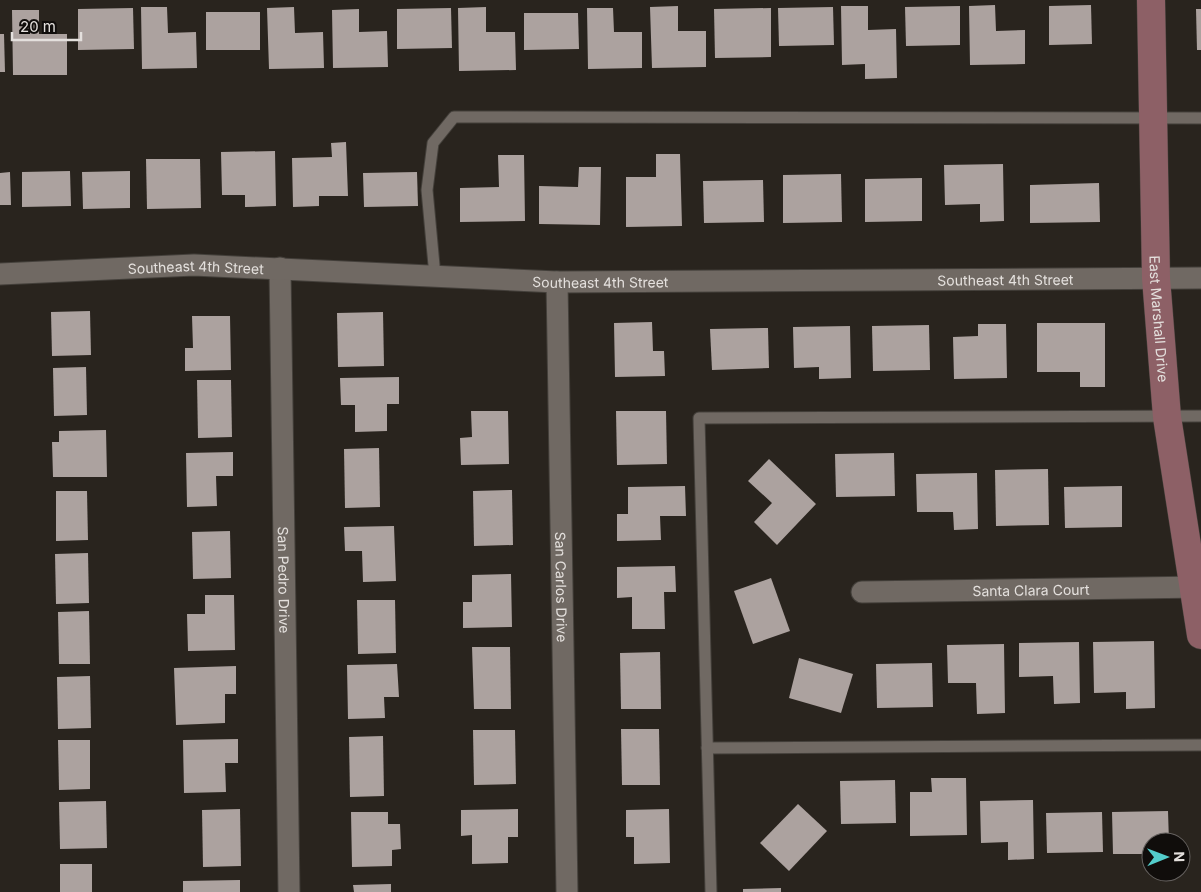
<svg xmlns="http://www.w3.org/2000/svg" width="1201" height="892" font-family="Inter,sans-serif">
	<style>
		.building { fill: #aca29f }
		.lines { fill: none; stroke-linecap: round; stroke-linejoin: round }
		.lane-casing { stroke: #44403b; stroke-width: 13 }
		.street-casing { stroke: #44403b; stroke-width: 23 }
		.secondary-casing { stroke: #44403b; stroke-width: 29 }
		.lane { stroke: #706963; stroke-width: 11 }
		.street { stroke: #706963; stroke-width: 21 }
		.secondary { stroke: #8d6066; stroke-width: 28 }
		.labels { text-anchor: middle; dominant-baseline: central; stroke-width: 5; stroke-linejoin: round; paint-order: stroke }
		.street-label { font-size: 14px; fill: #e4e0dd; stroke: #100d0b }
	</style>
	<rect width="100%" height="100%" fill="#29241e"/>
	<g class="building">
		<path d="M995 5 996 31 1025 30V64L970 65 969 6Z"/>
		<path d="M1091 5 1092 44 1049 45V6Z"/>
		<path d="M678 6V31H706V67L652 68 650 7Z"/>
		<path d="M841 6H868V30L896 29 897 78 865 79V64L842 65Z"/>
		<path d="M960 6V45L906 46 905 7Z"/>
		<path d="M141 7H167L168 33 196 32 197 68 142 69Z"/>
		<path d="M294 7 295 33 323 32 324 68 269 69 267 8Z"/>
		<path d="M486 7V32H515L516 70 459 71 458 8Z"/>
		<path d="M833 7 834 45 779 46 778 8Z"/>
		<path d="M133 8 134 49 78 50V9Z"/>
		<path d="M451 8 452 48 397 49V9Z"/>
		<path d="M587 8H613L614 32H642V68L588 69Z"/>
		<path d="M771 8V57L715 58 714 9Z"/>
		<path d="M359 9V32L387 31 388 67 333 68 332 10Z"/>
		<path d="M1196 9H1201V50H1197Z"/>
		<path d="M12 10H39V34H67V75H13Z"/>
		<rect x="206" y="12" width="54" height="38"/>
		<path d="M524 13H578L579 49 524 50Z"/>
		<path d="M0 34H4L5 72H0Z"/>
		<path d="M346 142 348 196H319V206L293 207 292 158 332 157 331 143Z"/>
		<path d="M275 151 276 206 245 207V195H222L221 152Z"/>
		<path d="M656 154H680L682 226 626 227V177H656Z"/>
		<path d="M498 155H524L525 221 460 222V188L499 187Z"/>
		<path d="M146 159H200L201 208 147 209Z"/>
		<path d="M1003 164 1004 221 980 222V204L945 205 944 165Z"/>
		<path d="M579 167H601L600 225 539 224V186L578 187Z"/>
		<path d="M70 171 71 206 22 207V172Z"/>
		<path d="M130 171V208L83 209 82 172Z"/>
		<path d="M10 172 11 205H0V173Z"/>
		<path d="M417 172 418 206 364 207 363 173Z"/>
		<path d="M841 174 842 222 783 223V175Z"/>
		<path d="M922 178V221L865 222V179Z"/>
		<path d="M763 180 764 222 704 223 703 181Z"/>
		<path d="M1099 183 1100 222 1030 223V185Z"/>
		<path d="M90 311 91 355 52 356 51 312Z"/>
		<path d="M383 312 384 366 338 367 337 313Z"/>
		<path d="M192 316H230L231 370 185 371V348H193Z"/>
		<path d="M652 322 653 351H664L665 376 615 377 614 323Z"/>
		<path d="M1037 323H1105V387H1080V372H1037Z"/>
		<path d="M978 324H1006L1007 378 954 379 953 337 978 336Z"/>
		<path d="M929 325 930 370 873 371 872 326Z"/>
		<path d="M850 326 851 378 819 379V367L794 368 793 327Z"/>
		<path d="M768 328 769 368 712 370 710 329Z"/>
		<path d="M86 367 87 415 54 416 53 368Z"/>
		<path d="M399 377V404H387V431L355 432V405H341L340 378Z"/>
		<path d="M197 380H231L232 437 198 438Z"/>
		<path d="M471 411H508L509 464 461 465 460 438 472 437Z"/>
		<path d="M616 411H666L667 464 617 465Z"/>
		<path d="M106 430 107 477H53L52 442H59V431Z"/>
		<path d="M379 448 380 507 345 508 344 449Z"/>
		<path d="M233 452V476H216L217 506 187 507 186 453Z"/>
		<path d="M894 453 895 496 836 497 835 454Z"/>
		<path d="M769 459 816 504 777 545 754 522 772 503 748 481Z"/>
		<path d="M1048 469 1049 525 996 526 995 470Z"/>
		<path d="M977 473 978 529 954 530 953 512H917L916 474Z"/>
		<path d="M685 486 686 516H660L661 540 617 541V514H628V487Z"/>
		<path d="M1122 486V527L1065 528 1064 487Z"/>
		<path d="M512 490 513 545 474 546 473 491Z"/>
		<path d="M56 491H87L88 540 56 541Z"/>
		<path d="M394 526 396 581 363 582 362 551H345L344 527Z"/>
		<path d="M230 531 231 578 193 579 192 532Z"/>
		<path d="M88 553 89 603 56 604 55 554Z"/>
		<path d="M675 566 676 592H664L665 629H632V597L617 598V567Z"/>
		<path d="M511 574 512 627 463 628V602H472V575Z"/>
		<path d="M771 578 790 631 753 644 734 591Z"/>
		<path d="M205 595H234L235 650 188 651 187 614H205Z"/>
		<path d="M357 600H395L396 653 358 654Z"/>
		<path d="M89 611 90 664H59L58 612Z"/>
		<path d="M1154 641 1155 708 1126 709V692L1094 693 1093 642Z"/>
		<path d="M1079 642 1080 703 1054 704 1053 676 1019 677V643Z"/>
		<path d="M1004 644 1005 713 977 714 976 683H948L947 645Z"/>
		<path d="M472 647H510L511 709H474Z"/>
		<path d="M660 652 661 709H621L620 653Z"/>
		<path d="M799 658 853 674 841 713 789 698Z"/>
		<path d="M932 663 933 707 877 708 876 664Z"/>
		<path d="M397 664 399 697H384L385 718 348 719 347 665Z"/>
		<path d="M236 666V694H225V723L176 725 174 668Z"/>
		<path d="M90 676 91 728 58 729 57 677Z"/>
		<path d="M621 729H659L660 785H622Z"/>
		<path d="M473 730H515L516 784 474 785Z"/>
		<path d="M383 736 384 796 350 797 349 737Z"/>
		<path d="M238 739V763H225L226 792 184 793 183 740Z"/>
		<path d="M58 740H90V789L59 790Z"/>
		<path d="M931 778H966L967 835 910 836V792H932Z"/>
		<path d="M895 780 896 823 841 824 840 781Z"/>
		<path d="M1033 800 1034 859 1008 860V842L981 843 980 801Z"/>
		<path d="M106 801 107 848 60 849 59 802Z"/>
		<path d="M798 804 827 831 789 871 760 843Z"/>
		<path d="M240 809 241 866 203 867 202 810Z"/>
		<path d="M518 809V837H508V863L472 864V835L461 836V810Z"/>
		<path d="M669 809 670 863 634 864V837H626V810Z"/>
		<path d="M1168 811 1169 842H1151V854H1113L1112 812Z"/>
		<path d="M351 812H388V824H400L401 849 392 850V866L352 867Z"/>
		<path d="M1102 812 1103 852 1047 853 1046 813Z"/>
		<rect x="60" y="864" width="32" height="28"/>
		<path d="M240 880V892H183V881Z"/>
		<path d="M391 884V892H354L353 885Z"/>
		<path d="M781 888V892H743V889Z"/>
	</g>
	<g class="lines">
		<g class="lane-casing">
			<g id="lane">
				<path d="M435 276 427 190 433 143 454 117 1201 118"/>
				<path d="M707 748 1201 745"/>
				<path d="M711 892 699 418 1201 416"/>
			</g>
		</g>
		<g class="street-casing">
			<g id="street">
				<path id="s1" d="M280 268 289 892"/>
				<path id="s2" d="M0 274 194 265 557 282 1201 278"/>
				<path id="s3" d="M557 282 567 892"/>
				<path id="s4" d="M862 592 1201 587"/>
			</g>
		</g>
		<g class="secondary-casing">
			<g id="secondary">
				<path id="s5" d="M1151 0 1156 278 1167 417 1201 635"/>
			</g>
		</g>
		<use href="#lane" class="lane"/>
		<use href="#street" class="street"/>
		<use href="#secondary" class="secondary"/>
	</g>
	<g class="labels">
		<g class="street-label">
			<text stroke="none"><textPath href="#s2" startOffset="196">Southeast 4th Street</textPath></text>
			<text stroke="none"><textPath href="#s2" startOffset="1006">Southeast 4th Street</textPath></text>
			<text stroke="none"><textPath href="#s2" startOffset="601">Southeast 4th Street</textPath></text>
			<text stroke="none"><textPath href="#s5" startOffset="319">East Marshall Drive</textPath></text>
			<text stroke="none"><textPath href="#s1" startOffset="312">San Pedro Drive</textPath></text>
			<text stroke="none"><textPath href="#s3" startOffset="305">San Carlos Drive</textPath></text>
			<text stroke="none"><textPath href="#s4" startOffset="169">Santa Clara Court</textPath></text>
		</g>
	</g>
	<g transform="translate(1166 857) rotate(89)"><circle r="24" fill="#100d0b" stroke="#65615f"/>
	<path d="M0-4L9 19L0 12L-9 19Z" fill="#53cdcb"/>
	<text y="-8" font-size="14" font-weight="bold" text-anchor="middle" fill="#e4e0dd">N</text>
	</g>
	<path d="M12 32v8h69v-8" fill="none" stroke="#e4e0dd" stroke-width="2.5"/>
	<text x="20" y="32" font-size="15" fill="#e4e0dd" stroke="#100d0b" stroke-width="4" paint-order="stroke">20 m</text>
</svg>
